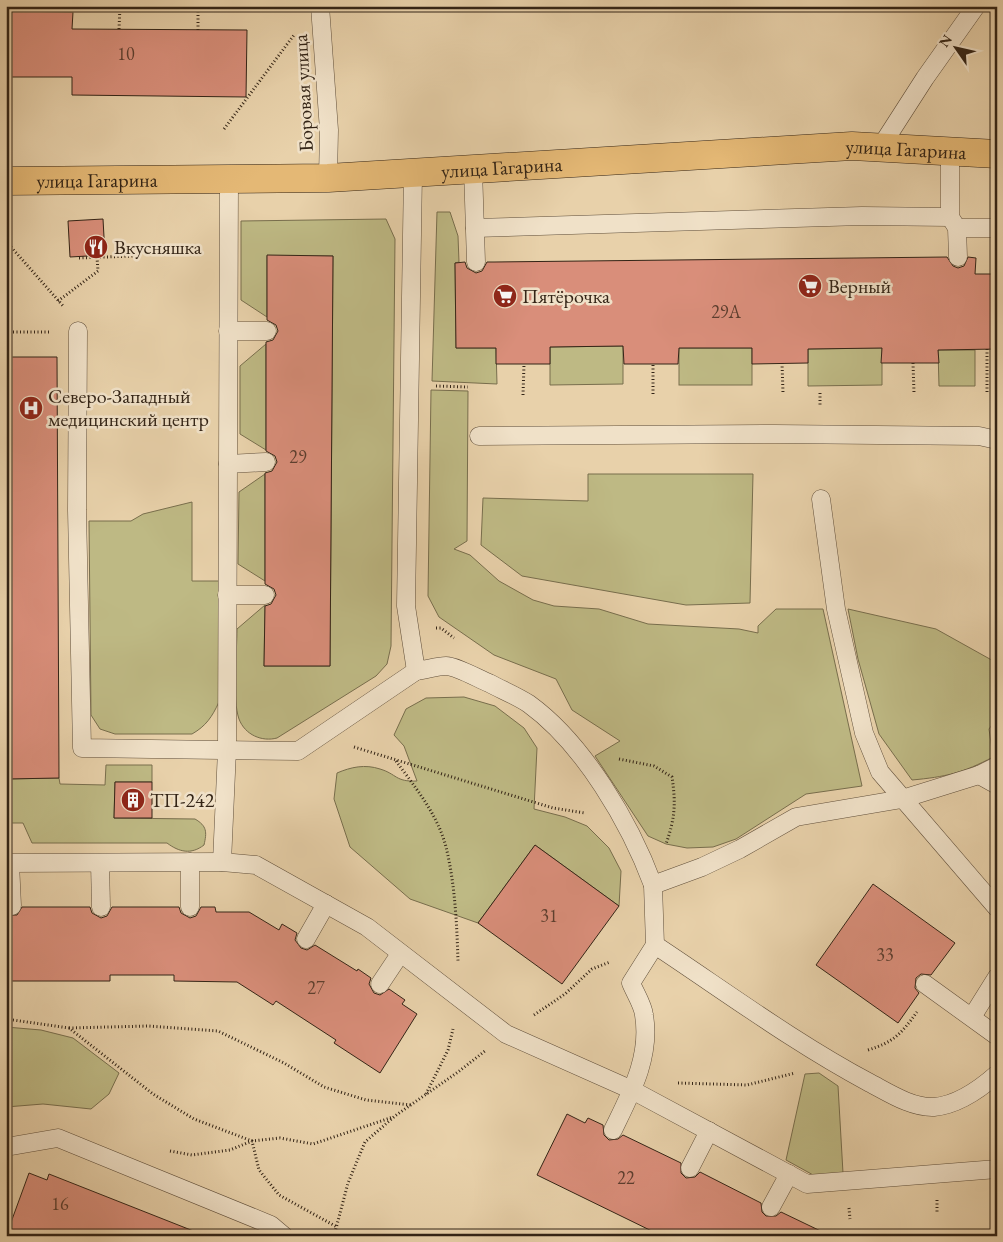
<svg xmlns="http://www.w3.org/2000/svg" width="1003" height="1242" font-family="'EB Garamond',serif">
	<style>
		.green { fill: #beb984; stroke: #786e4d }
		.building { fill: #d98e7a; stroke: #332416 }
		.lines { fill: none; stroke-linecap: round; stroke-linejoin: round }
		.service-casing { stroke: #604f3b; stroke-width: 19 }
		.primary-casing { stroke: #332416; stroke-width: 29 }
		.path { stroke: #332416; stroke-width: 3; stroke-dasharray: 1 2.5; stroke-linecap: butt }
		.service { stroke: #f0e1c8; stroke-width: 18 }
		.primary { stroke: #e4b875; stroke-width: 28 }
		.labels { text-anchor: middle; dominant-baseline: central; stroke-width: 5; stroke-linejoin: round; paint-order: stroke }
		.number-label { font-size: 18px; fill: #5c3e2f }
		.street-label { font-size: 20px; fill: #332416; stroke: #f0e1c8 }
		.poi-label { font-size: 20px; fill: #332416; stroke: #f0e1c8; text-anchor: start }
	</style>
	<rect width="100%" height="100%" fill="#e8d1aa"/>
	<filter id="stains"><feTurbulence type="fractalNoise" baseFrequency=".004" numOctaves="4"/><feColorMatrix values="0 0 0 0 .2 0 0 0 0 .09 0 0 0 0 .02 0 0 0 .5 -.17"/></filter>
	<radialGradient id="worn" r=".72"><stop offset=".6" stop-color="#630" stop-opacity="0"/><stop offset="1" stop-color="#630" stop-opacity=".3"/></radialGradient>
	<g class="green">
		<path d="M437 212H450L458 236 459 262 455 263 456 348H496L497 384 432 381Z"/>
		<path d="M386 219 395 239 391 646 387 664 376 676 277 738C262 742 245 735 239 719 232 699 237 652 237 629L265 605 264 666H330L333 256H267V317L241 300V221Z"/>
		<path d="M266 344V450L240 434V366Z"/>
		<path d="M623 346V384L550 385V347Z"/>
		<rect x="679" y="348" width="73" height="37"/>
		<path d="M882 348V385L808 386V349Z"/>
		<path d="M938 350H975V386H939Z"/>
		<path d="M431 390 468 391 467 541 454 549 470 555 499 581 533 600 554 606 599 609 648 624 739 629 758 633V626L776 609H823L862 786 806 794 736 839 713 847 687 848 666 844 648 836 595 756 620 741 572 710 556 679 494 655 439 617 428 596Z"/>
		<path d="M265 474V581L238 564 239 492Z"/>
		<path d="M588 474H753L750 603 686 605 522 576 481 545 483 498 588 501Z"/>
		<path d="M192 502V581H219V702C212 717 206 726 192 734H115L100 729 91 715 89 521H131L143 514Z"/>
		<path d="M848 609 936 629 997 663V718L989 729 993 757C963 773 945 777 912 780L879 734 858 659Z"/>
		<path d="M464 697 495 706 524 728 537 748 534 809 565 817 587 826 609 848 621 871 619 906 535 845 478 923 410 899 350 847 334 799 337 773C351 767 365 764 380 769 397 774 395 782 417 781L404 746 394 735 406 709 426 698Z"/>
		<path d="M106 765H152V782H115L114 818 195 819C207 826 207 832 204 845 191 855 179 852 167 843H32L23 823H6V779L59 778 60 784 105 785Z"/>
		<path d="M6 1027 41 1030 73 1038 119 1073 109 1094 91 1109 43 1104 6 1107Z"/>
		<path d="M819 1073 838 1086 843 1173 815 1176 786 1160 805 1074Z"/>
	</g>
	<g class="building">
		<path d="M6 11 73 12 72 29 247 30 246 97 72 95V77H6Z"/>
		<path d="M103 219 105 255 70 257 68 221Z"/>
		<path d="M267 255 333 256 330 666H264L265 606 271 604 276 595 274 589 265 584V473L272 471 277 462 275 456 266 451V342L273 340 278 331 276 325 267 320Z"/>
		<path d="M947 257 953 266 958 268 964 266 968 257 976 258 975 274H997V349L938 350 939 363H881L882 348 808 349V363L752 364V348H679L678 364H624L623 346 550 347V364H496V348H456L455 263 465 262 467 268 476 273 482 271 487 262H494Z"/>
		<path d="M6 357H57L59 778 6 779Z"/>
		<path d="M115 782H152V818H114Z"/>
		<path d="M535 845 619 906 562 984 478 923Z"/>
		<path d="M873 884 955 943 931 975 921 974 916 978 915 988 919 993 898 1023 816 965Z"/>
		<path d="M22 907H90L92 913 101 918 107 916 112 907H179L181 913 190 918 196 916 201 907H215L216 912H249L279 930 282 924 297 933 295 940 301 948 307 950 315 945 357 971 358 969 371 978 369 984 374 993 380 995 389 989 405 1000 402 1004 417 1014 380 1073 334 1043 336 1040 276 1001 273 1005 237 982 174 981V975H110V981H6V915H17Z"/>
		<path d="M567 1114 585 1123 588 1118 603 1125 604 1135 609 1140 618 1139 623 1135 681 1163V1173L686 1178 695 1177 700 1172 761 1203 762 1212 766 1216H776L781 1212 831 1236H662L537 1175Z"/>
		<path d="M29 1173 47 1180 49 1174 201 1234V1236H6Z"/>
	</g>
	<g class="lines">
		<g class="service-casing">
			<g id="service">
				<path d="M320 6 329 130 328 178"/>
				<path d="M880 148 925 78 976 6"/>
				<path d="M950 151V217L957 228 958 257"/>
				<path d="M473 169 476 262"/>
				<path d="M413 173 406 606 416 671C426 670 437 666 446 666 456 666 479 679 489 683 502 690 517 696 529 704 584 744 630 823 653 885L702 867 740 849 796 817 902 799 979 775 997 766"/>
				<path d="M475 228 862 216 950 217"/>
				<path d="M957 228H997"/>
				<path d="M78 331 77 510 82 748 298 751 416 671"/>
				<path d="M228 331H267"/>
				<path d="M479 436 775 434 979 436 997 440"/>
				<path d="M228 464 266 462"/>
				<path d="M821 499 836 609 864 733 880 772 997 908"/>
				<path d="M227 595H265"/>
				<path d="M979 775 997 785"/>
				<path d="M222 862 227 750 229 179"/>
				<path d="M6 863 222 862 256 865 367 927 506 1034 632 1090 807 1184 997 1169"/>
				<path d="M10 863 12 906"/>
				<path d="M100 863 101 907"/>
				<path d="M190 907V862"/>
				<path d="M306 939 326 904"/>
				<path d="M655 945C726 992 795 1043 870 1083 889 1093 912 1108 934 1107 958 1105 980 1089 997 1074"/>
				<path d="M380 984 400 954"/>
				<path d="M925 984 997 1036"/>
				<path d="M972 1017 997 977"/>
				<path d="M613 1130C631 1093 651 1057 644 1015 643 1005 635 993 631 983L655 945 653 885"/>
				<path d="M6 1147 58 1138 271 1225 284 1236"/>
				<path d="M690 1168 709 1131"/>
				<path d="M771 1207 789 1174"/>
			</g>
		</g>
		<g class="primary-casing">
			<g id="primary">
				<path id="s1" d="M6 181 328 178 852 146 997 154"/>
			</g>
		</g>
		<g class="path">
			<path d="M26 12V6"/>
			<path d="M119 29 120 6"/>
			<path d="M198 30V6"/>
			<path d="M224 129 294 35"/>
			<path d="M11 247 64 307"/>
			<path d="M79 258 134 256"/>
			<path d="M58 301 98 271 97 257"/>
			<path d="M6 332H51"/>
			<path d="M987 349V393"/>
			<path d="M782 363 783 393"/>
			<path d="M913 363 914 393"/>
			<path d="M436 386 468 387"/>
			<path d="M820 393V407"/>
			<path d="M653 394V364"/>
			<path d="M523 395 524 364"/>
			<path d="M436 628H441L454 638"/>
			<path d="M354 747 553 808 585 813"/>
			<path d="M619 759 654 766 672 777C676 804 675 818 666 844"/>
			<path d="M396 761C415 787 438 815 446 847 455 884 457 925 458 963"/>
			<path d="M534 1015 565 994 592 969 610 962"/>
			<path d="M6 1019 69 1028 153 1094 194 1119 252 1141 259 1170 279 1195 337 1227"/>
			<path d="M69 1028 148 1026 218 1031 284 1063 324 1087 366 1100 411 1105"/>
			<path d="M868 1050C894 1042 901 1034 917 1012"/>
			<path d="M678 1083 747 1085 795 1073"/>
			<path d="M426 1094 448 1050 453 1029"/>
			<path d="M170 1151 192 1155 230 1150 252 1141 280 1138 313 1144 393 1117"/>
			<path d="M937 1200V1212"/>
			<path d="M849 1208 850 1219"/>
			<path d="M334 1236 348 1183 365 1142 395 1116 458 1072 485 1051"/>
		</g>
		<use href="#service" class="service"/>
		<use href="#primary" class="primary"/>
	</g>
	<defs>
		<g id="restaurant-disc" transform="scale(1.25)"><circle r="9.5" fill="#8f2418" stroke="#f0e1c8"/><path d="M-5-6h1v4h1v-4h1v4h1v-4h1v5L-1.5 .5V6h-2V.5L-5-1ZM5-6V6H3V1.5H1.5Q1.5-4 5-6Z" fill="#fff"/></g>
		<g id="supermarket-disc" transform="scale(1.25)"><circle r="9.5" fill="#8f2418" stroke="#f0e1c8"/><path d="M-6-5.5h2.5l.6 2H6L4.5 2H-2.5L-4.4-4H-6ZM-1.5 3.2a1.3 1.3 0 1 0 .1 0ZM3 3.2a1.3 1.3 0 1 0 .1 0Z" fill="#fff"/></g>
		<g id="hospital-disc" transform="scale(1.25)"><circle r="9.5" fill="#8f2418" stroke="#f0e1c8"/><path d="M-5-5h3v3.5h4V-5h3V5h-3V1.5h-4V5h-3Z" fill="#fff"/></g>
		<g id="building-disc" transform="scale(1.25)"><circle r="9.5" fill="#8f2418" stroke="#f0e1c8"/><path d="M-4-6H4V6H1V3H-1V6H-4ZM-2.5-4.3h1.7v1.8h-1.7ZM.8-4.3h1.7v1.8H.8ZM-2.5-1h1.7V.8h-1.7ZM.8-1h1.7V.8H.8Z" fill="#fff"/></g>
	</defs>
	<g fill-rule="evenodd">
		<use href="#restaurant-disc" x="96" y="247"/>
		<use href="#supermarket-disc" x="810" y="286"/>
		<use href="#supermarket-disc" x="505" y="296"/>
		<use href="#hospital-disc" x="31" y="408"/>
		<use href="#building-disc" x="133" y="800"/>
	</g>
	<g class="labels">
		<g class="number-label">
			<text x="126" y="53">10</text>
			<text x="726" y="311">29А</text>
			<text x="298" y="456">29</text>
			<text x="549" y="915">31</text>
			<text x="885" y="954">33</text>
			<text x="316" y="987">27</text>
			<text x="626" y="1177">22</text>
			<text x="60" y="1203">16</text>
		</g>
		<g class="street-label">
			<text transform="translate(303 93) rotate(-93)">Боровая улица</text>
			<text stroke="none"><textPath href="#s1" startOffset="901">улица Гагарина</textPath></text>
			<text stroke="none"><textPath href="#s1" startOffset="496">улица Гагарина</textPath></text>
			<text stroke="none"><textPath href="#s1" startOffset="91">улица Гагарина</textPath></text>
		</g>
		<g class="poi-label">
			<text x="114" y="247">Вкусняшка</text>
			<text x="828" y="286">Верный</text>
			<text x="522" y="296">Пятёрочка</text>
			<text x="48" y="396">Северо-Западный<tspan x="48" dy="23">медицинский центр</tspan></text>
			<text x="150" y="800">ТП-242</text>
		</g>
	</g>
	<rect width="1003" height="1242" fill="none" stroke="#e8d1aa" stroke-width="25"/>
	<rect x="8" y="8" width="988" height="1227" fill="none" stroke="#332416" stroke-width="2.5"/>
	<rect x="12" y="12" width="978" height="1217" fill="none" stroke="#332416"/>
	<g transform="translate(956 48) rotate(304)" stroke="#f0e1c8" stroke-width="4" paint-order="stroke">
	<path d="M0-4L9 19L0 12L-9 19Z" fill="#332416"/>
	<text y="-8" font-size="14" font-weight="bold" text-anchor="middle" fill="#332416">N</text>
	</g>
	<rect width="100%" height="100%" filter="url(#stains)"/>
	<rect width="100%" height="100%" fill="url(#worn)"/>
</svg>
